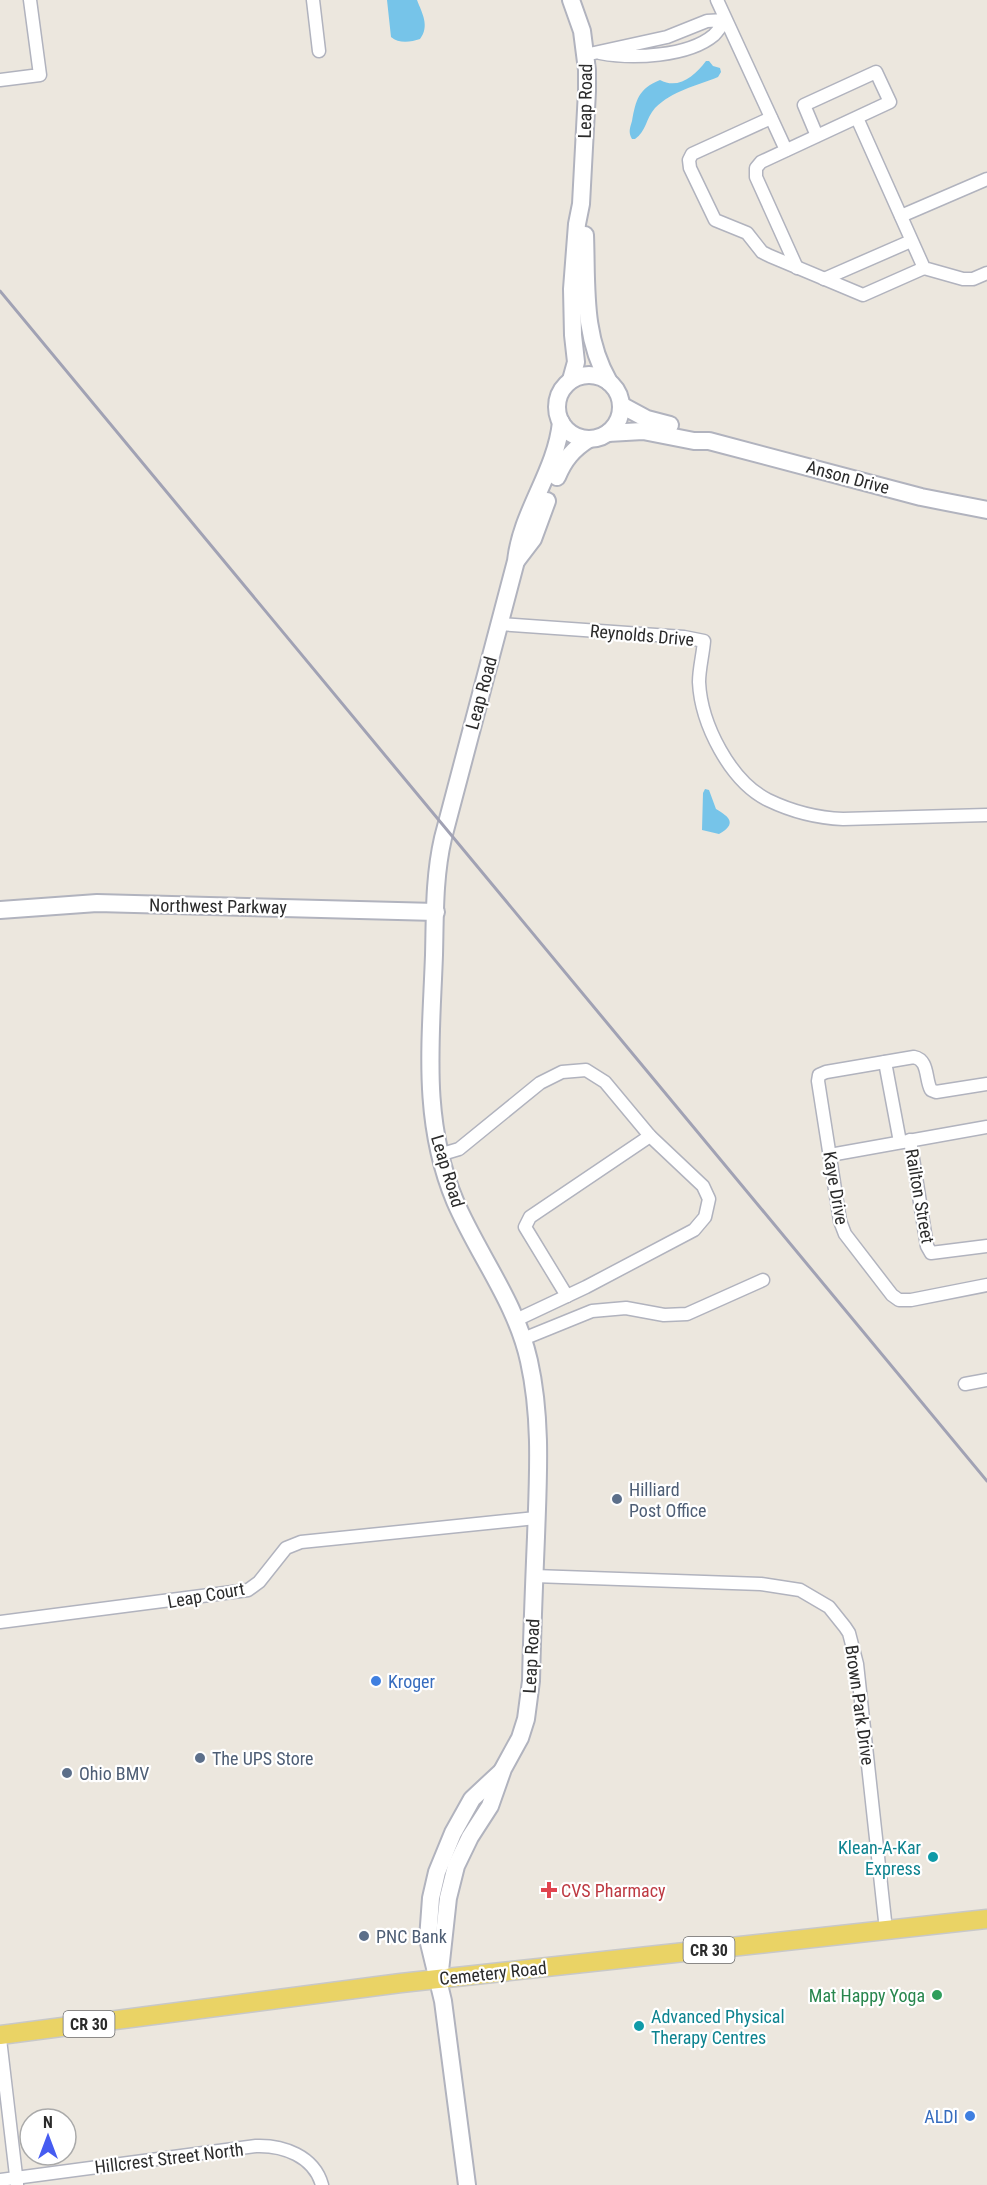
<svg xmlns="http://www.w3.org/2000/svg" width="987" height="2185" font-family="'Roboto Condensed',sans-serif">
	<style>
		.water { fill: #76c4e9 }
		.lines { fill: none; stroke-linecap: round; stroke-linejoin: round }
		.street-casing { stroke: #b1b3be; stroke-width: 15 }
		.secondary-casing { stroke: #b1b3be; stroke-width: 20 }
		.primary-casing { stroke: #c8c8c8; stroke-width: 21 }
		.street { stroke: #fff; stroke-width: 12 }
		.secondary { stroke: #fff; stroke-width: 16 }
		.primary { stroke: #ead365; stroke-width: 18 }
		.rail { stroke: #a1a2b4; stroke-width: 3 }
		.service-dot { fill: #5c6f8a; stroke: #fff; stroke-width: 2 }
		.shop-dot { fill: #3f7fe0; stroke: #fff; stroke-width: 2 }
		.culture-dot { fill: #0f9aa8; stroke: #fff; stroke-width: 2 }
		.health-dot { fill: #e0444e; stroke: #fff; stroke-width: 2 }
		.leisure-dot { fill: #2e9e5b; stroke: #fff; stroke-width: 2 }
		.labels { text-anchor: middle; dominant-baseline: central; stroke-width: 4.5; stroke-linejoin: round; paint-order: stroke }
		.shield { fill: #fff; stroke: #6b6b6b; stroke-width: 1.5 }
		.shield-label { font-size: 16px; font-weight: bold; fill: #2b2b2b }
		.street-label { font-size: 18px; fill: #2b2b2b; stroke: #fff }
		.service-label { font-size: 18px; fill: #4e5e75; stroke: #fff; text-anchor: start }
		.shop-label { font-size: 18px; fill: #366cbe; stroke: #fff; text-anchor: start }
		.culture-label { font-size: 18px; fill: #0d838f; stroke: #fff; text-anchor: end }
		.health-label { font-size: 18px; fill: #be3a42; stroke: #fff; text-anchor: start }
		.leisure-label { font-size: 18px; fill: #27864d; stroke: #fff; text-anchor: end }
	</style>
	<rect width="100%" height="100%" fill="#ece7de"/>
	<g class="water">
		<path d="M387 0H417C422 13 430 26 420 39 411 42 399 44 391 37Z"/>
		<path d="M706 61H709L713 66 720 68 721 72 718 77C696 86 672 91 655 108 646 118 646 132 635 139H632C628 132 630 128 632 121 636 100 638 89 660 80 678 90 695 76 706 61Z"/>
		<path d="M705 789 709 790 716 809C730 817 737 824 719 834L702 830 703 793Z"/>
	</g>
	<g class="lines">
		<g class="street-casing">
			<g id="street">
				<path d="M313 0 319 51"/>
				<path d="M717 0 786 150"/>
				<path d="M585 55 667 37 707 21 725 20C722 25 718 31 714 35 688 57 632 59 600 53"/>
				<path d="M0 80 40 75 30 0"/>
				<path d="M771 118 692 154 689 160 690 168 715 220 747 233 762 252 770 256 863 295 924 268"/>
				<path d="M857 118 924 268 963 279H973L987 273"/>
				<path d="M901 216 987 179"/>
				<path d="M797 268 756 177V168L761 162 890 102 876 72 804 105 817 136"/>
				<path d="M824 279 911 241"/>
				<path d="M499 624 684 637 704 641C703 654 699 669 699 682 701 724 730 781 768 800 793 812 816 818 843 819L987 815"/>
				<path d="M885 1062 900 1142"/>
				<path d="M987 1084 936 1092 931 1090C925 1079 929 1060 914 1057L826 1072 819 1075 818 1081 840 1221 845 1234 892 1295 899 1300H911L987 1285"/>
				<path d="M910 1140 927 1246 931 1253 987 1246"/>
				<path d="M439 1155 459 1149 540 1083 562 1072 586 1070 605 1082 650 1136 703 1186 709 1199 705 1217 694 1230 586 1287 516 1320"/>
				<path d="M830 1155 987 1127"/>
				<path d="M567 1296 525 1227 530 1217 650 1136"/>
				<path d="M523 1339 592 1311 626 1308 664 1315 687 1314 763 1280"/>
				<path d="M965 1384 987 1380"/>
				<path d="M534 1576 761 1584 800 1590 829 1607 845 1627 849 1633 857 1664 886 1930"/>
				<path d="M0 1622 248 1590 259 1582 286 1548 301 1542 536 1518"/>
				<path d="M0 2039 17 2184"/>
				<path d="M0 2180 256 2146C283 2145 314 2156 322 2185"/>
			</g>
		</g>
		<g class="secondary-casing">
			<g id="secondary">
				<path d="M585 235C587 286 582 335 609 382"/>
				<circle cx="589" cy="407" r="32"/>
				<path d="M571 380 576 362 573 335 572 289 577 224 581 204 587 91V70L582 31 571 0"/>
				<path d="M621 405 647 419 670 425"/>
				<path d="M608 433 643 431 694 441H709L921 497 987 510"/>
				<path d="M557 477C564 460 573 449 589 439"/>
				<path d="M517 560 533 539 547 501"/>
				<path d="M0 910 97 903 436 912"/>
				<path d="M439 1980 448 1898 456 1866 470 1837 490 1806 503 1769 520 1738 526 1719 531 1681C532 1633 534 1585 536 1537 538 1478 542 1419 529 1361 516 1302 478 1255 455 1201 421 1120 431 1041 434 955 435 916 434 877 443 838L516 561C521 512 556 472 561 422"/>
				<path d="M467 2185 443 2001 428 1939 431 1898 437 1872 453 1833 472 1799 501 1772"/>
			</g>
		</g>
		<g class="primary-casing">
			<path id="primary" d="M0 2035 401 1983 987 1919"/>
		</g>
		<use href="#street" class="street"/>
		<use href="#secondary" class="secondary"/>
		<use href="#primary" class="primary"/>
		<path class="rail" d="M0 291 987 1481"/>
	</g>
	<g class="service-dot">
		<circle cx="617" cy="1499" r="6"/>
		<circle cx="200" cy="1758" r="6"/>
		<circle cx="67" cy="1773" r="6"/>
		<circle cx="364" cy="1936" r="6"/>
	</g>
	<g class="shop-dot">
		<circle cx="376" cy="1681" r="6"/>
		<circle cx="970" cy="2116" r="6"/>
	</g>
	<g class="culture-dot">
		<circle cx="933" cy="1857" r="6"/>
		<circle cx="639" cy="2026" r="6"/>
	</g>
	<path class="health-dot" d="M546 1881h6v6h6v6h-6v6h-6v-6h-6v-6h6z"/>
	<circle class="leisure-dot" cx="937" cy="1995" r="6"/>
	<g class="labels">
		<g class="shield">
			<rect x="683.5" y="1937" width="51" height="26" rx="4.5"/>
			<rect x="63.5" y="2011" width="51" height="26" rx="4.5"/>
		</g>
		<g class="shield-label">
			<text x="709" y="1950">CR 30</text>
			<text x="89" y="2024">CR 30</text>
		</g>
		<g class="street-label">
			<text transform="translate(585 101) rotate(-89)">Leap Road</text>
			<text transform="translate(848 477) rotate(15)">Anson Drive</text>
			<text transform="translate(642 635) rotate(5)">Reynolds Drive</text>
			<text transform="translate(481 693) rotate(-75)">Leap Road</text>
			<text transform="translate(218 906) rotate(1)">Northwest Parkway</text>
			<text transform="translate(448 1171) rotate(73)">Leap Road</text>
			<text transform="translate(836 1188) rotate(80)">Kaye Drive</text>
			<text transform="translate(920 1196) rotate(80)">Railton Street</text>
			<text transform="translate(206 1595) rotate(-10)">Leap Court</text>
			<text transform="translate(531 1656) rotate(-87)">Leap Road</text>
			<text transform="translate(860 1705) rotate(82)">Brown Park Drive</text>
			<text transform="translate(493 1973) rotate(-6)">Cemetery Road</text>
			<text transform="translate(169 2158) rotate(-7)">Hillcrest Street North</text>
		</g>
		<g class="service-label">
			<text x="629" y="1489">Hilliard<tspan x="629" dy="21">Post Office</tspan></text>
			<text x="212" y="1758">The UPS Store</text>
			<text x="79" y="1773">Ohio BMV</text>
			<text x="376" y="1936">PNC Bank</text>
		</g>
		<g class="shop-label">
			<text x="388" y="1681">Kroger</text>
			<text x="958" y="2116" text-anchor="end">ALDI</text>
		</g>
		<g class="culture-label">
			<text x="921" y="1847">Klean-A-Kar<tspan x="921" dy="21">Express</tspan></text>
			<text x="651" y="2016" text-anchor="start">Advanced Physical<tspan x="651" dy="21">Therapy Centres</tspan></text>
		</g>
		<g class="health-label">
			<text x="561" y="1890">CVS Pharmacy</text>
		</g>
		<g class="leisure-label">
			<text x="925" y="1995">Mat Happy Yoga</text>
		</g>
	</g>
	<g transform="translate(48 2137)"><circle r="28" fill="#ffffff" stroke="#aaaaaa" stroke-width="1.5"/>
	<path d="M0-4.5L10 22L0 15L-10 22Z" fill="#465cf1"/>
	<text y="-9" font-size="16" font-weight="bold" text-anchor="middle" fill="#2b2b2b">N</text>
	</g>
</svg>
